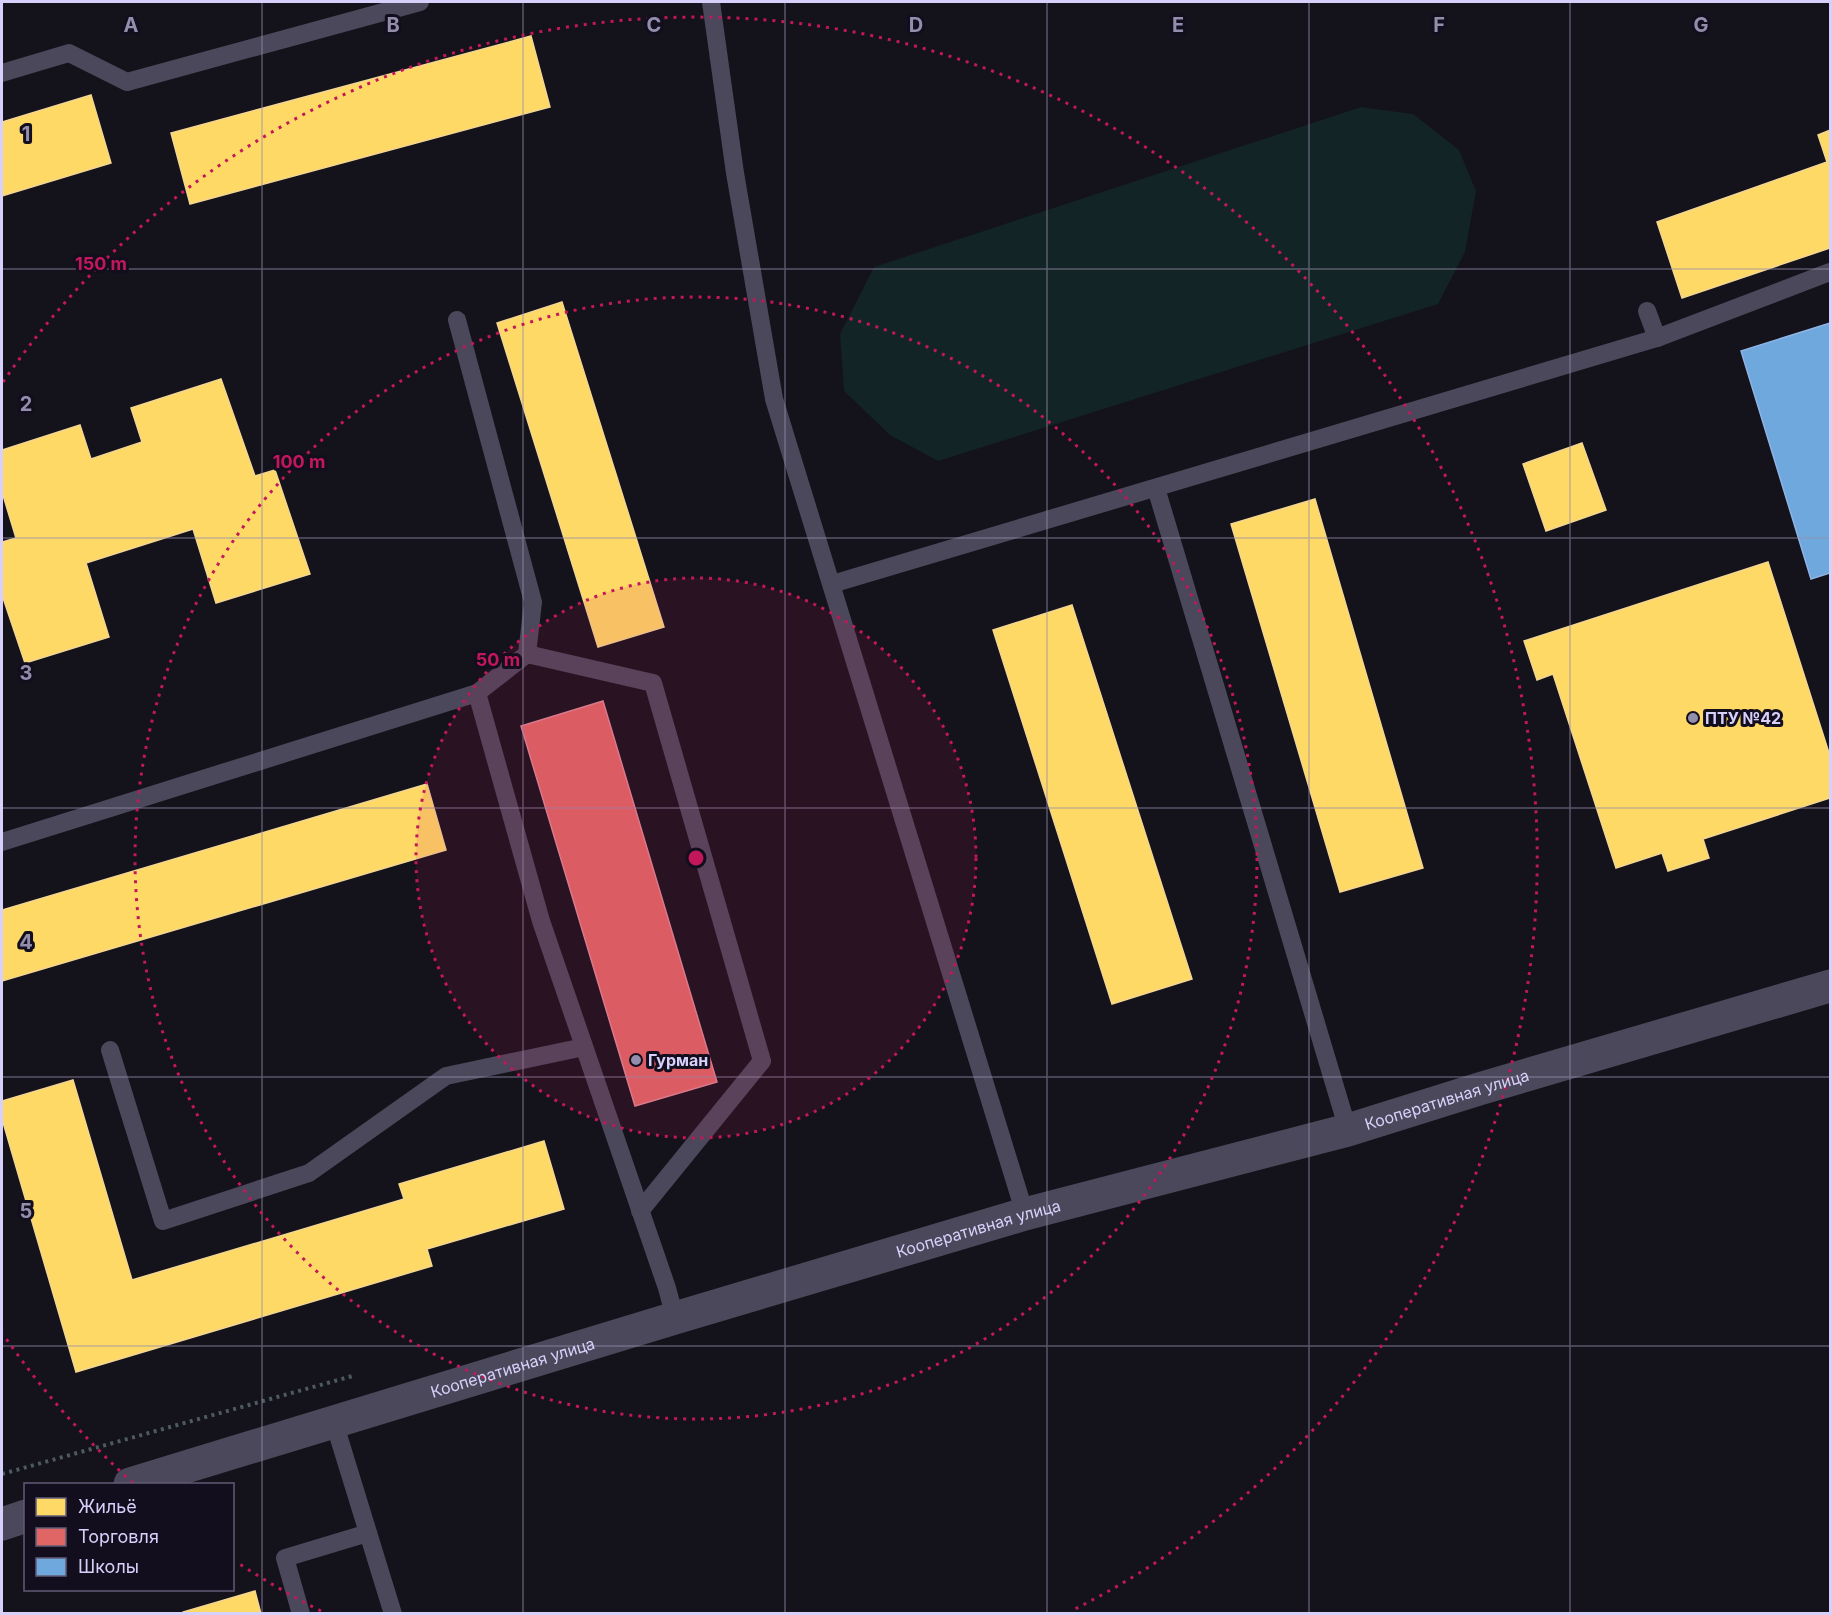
<svg xmlns="http://www.w3.org/2000/svg" width="1832" height="1615" font-family="Inter,sans-serif">
	<style>
		.green { fill: #122425 }
		.homes { fill: #ffd966; stroke: #f3d692; stroke-width: 1.5 }
		.shops { fill: #e06666; stroke: #dd8692; stroke-width: 1.5 }
		.schools { fill: #6fa8dc; stroke: #8eb4e5; stroke-width: 1.5 }
		.lines { fill: none; stroke-linecap: round; stroke-linejoin: round }
		.path { stroke: #4d5963; stroke-width: 4; stroke-dasharray: 3 4.5; stroke-linecap: butt }
		.service { stroke: #4a485a; stroke-width: 18 }
		.tertiary { stroke: #4a485a; stroke-width: 33 }
		.grid { fill: none; stroke: #938eac; stroke-width: 1.5; stroke-opacity: 0.55 }
		.ring { fill: none; stroke: #c2185b; stroke-width: 3; stroke-dasharray: 3 6 }
		.poi-dot { fill: #938eac; stroke: #120e1e; stroke-width: 2 }
		.labels { text-anchor: middle; dominant-baseline: central; stroke-width: 6; stroke-linejoin: round; paint-order: stroke }
		.poi-label { font-size: 16px; font-weight: bold; fill: #d7d0fa; stroke: #120e1e; text-anchor: start }
		.street-label { font-size: 16px; fill: #d7d0fa; stroke: #120e1e }
		.grid-label { font-size: 20px; text-anchor: middle; font-weight: bold; fill: #938eac; stroke: #120e1e; stroke-width: 6; stroke-linejoin: round; paint-order: stroke }
		.centre { fill: #c2185b; stroke: #120e1e; stroke-width: 3 }
		.ring-label { font-size: 18px; text-anchor: middle; font-weight: bold; fill: #c2185b; stroke: #120e1e; stroke-width: 6; stroke-linejoin: round; paint-order: stroke }
	</style>
	<rect width="100%" height="100%" fill="#14121a"/>
	<path class="green" d="M1361 107 1413 114 1459 150 1476 191 1465 252 1438 304 938 461 890 435 844 391 840 334 874 267Z"/>
	<g class="homes">
		<path d="M531 36 550 107 190 204 171 133Z"/>
		<path d="M91 95 111 163 2 196V122Z"/>
		<path d="M1830 130V248L1682 298 1657 222 1827 162 1818 135Z"/>
		<path d="M562 302 664 627 598 647 497 323Z"/>
		<path d="M221 379 255 476 275 470 310 574 216 603 193 529 86 563 109 637 25 663 2 595V542L16 538 2 492V450L80 425 91 459 142 442 131 408Z"/>
		<path d="M1582 443 1606 510 1546 531 1523 464Z"/>
		<path d="M1315 499 1423 868 1340 892 1231 524Z"/>
		<path d="M1768 562 1830 756V798L1703 839 1709 858 1668 871 1662 853 1616 868 1553 674 1537 680 1524 641Z"/>
		<path d="M1072 605 1192 979 1112 1004 993 630Z"/>
		<path d="M427 784 446 850 2 981V910Z"/>
		<path d="M73 1080 132 1280 404 1199 399 1184 544 1141 564 1209 427 1249 432 1266 76 1372 2 1119V1101Z"/>
		<path d="M255 1591 261 1614H183V1612Z"/>
	</g>
	<path class="shops" d="M603 701 717 1082 635 1106 521 726Z"/>
	<path class="schools" d="M1830 323V573L1811 579 1741 351Z"/>
	<g class="lines">
		<path class="path" d="M2 1474 356 1375"/>
		<g class="service">
			<path d="M711 2 735 173 774 399 1025 1214"/>
			<path d="M2 73 69 53 127 82 420 2"/>
			<path d="M1647 311 1657 338"/>
			<path d="M457 320 533 602 527 654 477 693"/>
			<path d="M1156 488 1348 1130"/>
			<path d="M832 584 1657 338 1830 272"/>
			<path d="M527 654 653 683 762 1061 640 1211"/>
			<path d="M2 842 477 693 541 921 667 1288 675 1318"/>
			<path d="M110 1050 163 1221 309 1173 446 1076 584 1047"/>
			<path d="M334 1422 393 1614"/>
			<path d="M301 1614 285 1558 368 1533"/>
		</g>
		<g class="tertiary">
			<path id="s1" d="M130 1484 675 1318 1025 1214 1348 1130 1479 1089 1830 986"/>
			<path d="M2 1524 26 1516"/>
		</g>
	</g>
	<path class="grid" d="M262 2V1614M523 2V1614M785 2V1614M1047 2V1614M1309 2V1614M1570 2V1614M2 269H1830M2 538H1830M2 808H1830M2 1077H1830M2 1346H1830"/>
	<circle cx="696" cy="858" r="280" fill="#c2185b" fill-opacity=".12"/>
	<g class="ring">
		<circle cx="696" cy="858" r="280"/>
		<circle cx="696" cy="858" r="561"/>
		<path d="M321 1611A841 841 0 0 1 238 1563M133 1483A841 841 0 0 1 3 1334M3 382A841 841 0 1 1 1071 1611"/>
	</g>
	<g class="poi-dot">
		<circle cx="1693" cy="718" r="6"/>
		<circle cx="636" cy="1060" r="6"/>
	</g>
	<g class="labels">
		<g class="poi-label">
			<text x="1705" y="718">ПТУ №42</text>
			<text x="648" y="1060">Гурман</text>
		</g>
		<g class="street-label">
			<text stroke="none"><textPath href="#s1" startOffset="1372">Кооперативная улица</textPath></text>
			<text stroke="none"><textPath href="#s1" startOffset="886">Кооперативная улица</textPath></text>
			<text stroke="none"><textPath href="#s1" startOffset="400">Кооперативная улица</textPath></text>
		</g>
	</g>
	<g class="grid-label">
		<text x="131" y="32">A</text>
		<text x="393" y="32">B</text>
		<text x="654" y="32">C</text>
		<text x="916" y="32">D</text>
		<text x="1178" y="32">E</text>
		<text x="1439" y="32">F</text>
		<text x="1701" y="32">G</text>
		<text x="26" y="141">1</text>
		<text x="26" y="411">2</text>
		<text x="26" y="680">3</text>
		<text x="26" y="949">4</text>
		<text x="26" y="1218">5</text>
	</g>
	<circle cx="696" cy="858" r="9" class="centre"/>
	<g class="ring-label">
		<text x="101" y="270">150 m</text>
		<text x="299" y="468">100 m</text>
		<text x="498" y="666">50 m</text>
	</g>
	<rect width="1832" height="1615" fill="none" stroke="#d7d0fa" stroke-width="6"/>
	<rect x="24" y="1483" width="210" height="108" fill="#120e1e" stroke="#615c76" stroke-width="1.5"/>
	<rect x="36" y="1498" width="30" height="18" fill="#ffd966" stroke="#615c76" stroke-width="1.5"/>
	<text x="78" y="1513" font-size="18" fill="#d7d0fa">Жильё</text>
	<rect x="36" y="1528" width="30" height="18" fill="#e06666" stroke="#615c76" stroke-width="1.5"/>
	<text x="78" y="1543" font-size="18" fill="#d7d0fa">Торговля</text>
	<rect x="36" y="1558" width="30" height="18" fill="#6fa8dc" stroke="#615c76" stroke-width="1.5"/>
	<text x="78" y="1573" font-size="18" fill="#d7d0fa">Школы</text>
</svg>
